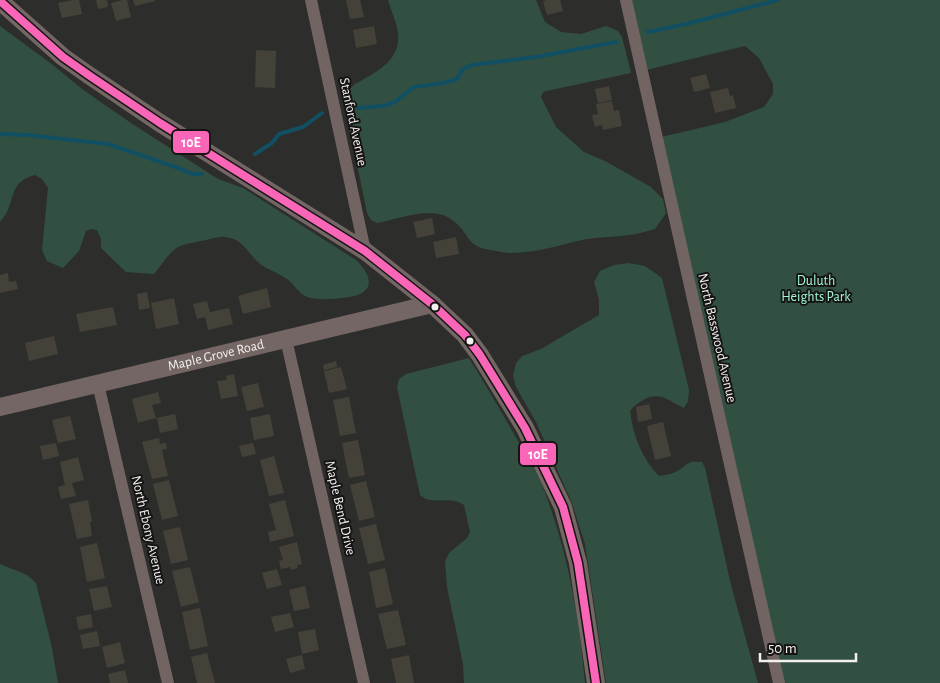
<svg xmlns="http://www.w3.org/2000/svg" width="940" height="683" font-family="'Alegreya Sans',sans-serif">
	<style>
		.green { fill: #315042 }
		.lines { fill: none; stroke-linecap: round; stroke-linejoin: round }
		.stream { stroke: #114f62; stroke-width: 4 }
		.building { fill: #444238 }
		.street { stroke: #716463; stroke-width: 12 }
		.secondary { stroke: #746664; stroke-width: 18 }
		.bus-1-casing { stroke: #161514; stroke-width: 11 }
		.bus-1 { stroke: #fa66b7; stroke-width: 8 }
		.bus-dot { fill: #f2f1f0; stroke: #161514; stroke-width: 2 }
		.labels { text-anchor: middle; dominant-baseline: central; stroke-width: 4; stroke-linejoin: round; paint-order: stroke }
		.street-label { font-size: 14px; fill: #f2f1f0; stroke: #161514 }
		.park-label { font-size: 14px; fill: #a0f9d2; stroke: #161514 }
		.line-badge { stroke: #161514; stroke-width: 2 }
		.badge-label { font-size: 14px; text-anchor: middle; font-weight: bold; fill: #fff }
	</style>
	<rect width="100%" height="100%" fill="#2d2d2c"/>
	<g class="green">
		<path d="M388 0H536L545 22 561 32 581 34 606 26 618 31 622 37 631 73 551 90 543 92 541 97 556 127 584 152 607 162 651 187 663 199 666 213 655 229C647 231 638 234 629 235 615 237 601 237 587 239 562 244 537 253 511 253 503 253 493 250 485 249 469 245 469 237 460 227 439 201 404 218 377 223L371 220 367 213 343 97C347 93 351 86 357 83 376 72 401 61 398 33 397 23 391 11 388 0Z"/>
		<path d="M626 0H940V683H779L657 138 725 122 764 107 773 94V84L759 58 745 46 642 71Z"/>
		<path d="M0 26 53 65 82 89 131 123 218 179 243 188 356 260C366 269 377 286 360 294 349 299 317 301 307 297 298 293 294 284 287 279 279 273 268 270 260 264 247 253 244 239 225 237 219 236 212 239 206 240 198 242 188 243 180 246 169 251 162 265 154 274L126 272 101 248V239L97 230 91 229 86 231 79 251 63 268 47 261 42 250 48 188 42 179 35 175C12 181 15 194 7 212 5 216 2 219 0 222Z"/>
		<path d="M629 263 645 266 662 278 689 390 688 401 684 408C677 405 669 399 662 397 649 394 638 402 630 411 633 435 642 459 659 476 665 475 673 474 679 470 689 463 688 461 702 462L705 468 731 585 758 683H606L585 544 572 503 536 422 516 387 513 375 516 363 522 356 541 349 599 315V300L594 282 600 271 614 265Z"/>
		<path d="M469 358C486 386 503 414 519 443 528 458 538 474 544 490 568 552 579 617 585 683H464L463 664 447 587 445 561 449 553 467 538 470 532 464 505C449 494 433 507 420 495L397 387 399 379 406 374Z"/>
		<path d="M0 564 27 575 36 583 52 648 58 683H0Z"/>
	</g>
	<g class="lines">
		<g class="stream">
			<path d="M648 32 686 24 778 0"/>
			<path d="M358 108 383 106 395 102 414 87 443 83 457 79 462 70 471 65 536 57 616 42"/>
			<path d="M0 134 28 135 108 144 178 168 192 174H202"/>
			<path d="M255 154 272 143 279 134 303 127 322 113"/>
		</g>
	</g>
	<g class="building">
		<path d="M73 0H79L82 14 62 18 58 3Z"/>
		<path d="M96 0H107L108 7 98 9Z"/>
		<path d="M123 0H127L131 17 116 21 111 3Z"/>
		<path d="M133 0H155V1L135 6Z"/>
		<path d="M346 0H360L364 17 350 19Z"/>
		<path d="M548 0H560L563 11 547 15 543 1Z"/>
		<path d="M374 26 377 44 356 48 353 30Z"/>
		<path d="M256 50 276 51 275 88 255 87Z"/>
		<path d="M706 74 710 88 694 92 690 78Z"/>
		<path d="M609 86 612 100 598 103 595 89Z"/>
		<path d="M728 88 730 96 733 95 736 108 715 113 710 92Z"/>
		<path d="M612 101 614 111 619 110 622 126 603 130 602 125 595 127 592 115 598 114 596 104Z"/>
		<path d="M432 218 435 234 417 238 413 222Z"/>
		<path d="M456 237 459 254 436 258 433 242Z"/>
		<path d="M8 273 9 282 16 281 18 289 0 293V275Z"/>
		<path d="M267 288 271 307 243 314 238 296Z"/>
		<path d="M147 292 150 308 139 310 137 294Z"/>
		<path d="M174 298 179 324 156 329 151 303Z"/>
		<path d="M207 301 210 312 229 308 233 324 208 330 205 317 197 319 193 304Z"/>
		<path d="M113 307 117 325 80 332 76 314Z"/>
		<path d="M54 336 58 354 29 361 25 343Z"/>
		<path d="M336 361 337 367 324 370 323 365Z"/>
		<path d="M341 367 347 389 329 393 324 371Z"/>
		<path d="M234 374 238 396 221 399 217 381 227 380 226 376Z"/>
		<path d="M258 383 264 407 247 411 241 387Z"/>
		<path d="M158 392 161 403 152 405 156 418 138 423 132 399Z"/>
		<path d="M349 397 356 433 340 436 333 400Z"/>
		<path d="M649 404 652 419 638 422 636 407Z"/>
		<path d="M175 414 178 429 160 433 157 418Z"/>
		<path d="M270 414 274 436 254 440 250 418Z"/>
		<path d="M70 416 76 439 58 443 52 420Z"/>
		<path d="M663 422 671 456 655 460 647 426Z"/>
		<path d="M159 438 160 444 166 443 167 449 162 450 168 476 152 479 142 442Z"/>
		<path d="M358 440 365 475 349 478 342 443Z"/>
		<path d="M56 443 59 456 43 460 40 446Z"/>
		<path d="M253 443 256 454 242 457 239 446Z"/>
		<path d="M274 456 284 493 269 496 260 460Z"/>
		<path d="M78 457 84 480 72 483 76 496 61 499 58 487 65 485 60 462Z"/>
		<path d="M169 480 178 516 162 520 153 484Z"/>
		<path d="M366 481 375 517 359 521 350 485Z"/>
		<path d="M88 500 92 521 90 522 92 536 77 539 69 504Z"/>
		<path d="M285 500 294 536 270 542 268 532 276 530 269 504Z"/>
		<path d="M376 524 385 560 368 564 359 528Z"/>
		<path d="M180 527 188 560 171 564 163 531Z"/>
		<path d="M297 542 302 564 297 565 298 568 291 570 290 567 281 569 279 561 283 560 279 547Z"/>
		<path d="M97 543 105 578 87 582 80 547Z"/>
		<path d="M190 567 199 602 181 607 172 571Z"/>
		<path d="M385 568 393 604 376 608 369 572Z"/>
		<path d="M277 569 282 585 267 589 262 573Z"/>
		<path d="M107 586 112 607 94 611 89 589Z"/>
		<path d="M305 586 310 608 294 611 289 590Z"/>
		<path d="M200 608 208 646 190 650 182 612Z"/>
		<path d="M398 610 406 645 387 649 378 614Z"/>
		<path d="M290 613 294 627 275 632 271 617Z"/>
		<path d="M91 614 93 627 79 630 76 617Z"/>
		<path d="M315 629 319 650 302 654 298 632Z"/>
		<path d="M97 631 100 646 83 649 80 635Z"/>
		<path d="M120 642 125 663 107 668 102 647Z"/>
		<path d="M207 653 215 683H197L191 657Z"/>
		<path d="M302 655 305 669 290 673 286 659Z"/>
		<path d="M409 655 414 683H396L391 659Z"/>
		<path d="M125 670 128 683H110L108 674Z"/>
	</g>
	<g class="lines">
		<g class="street">
			<path d="M311 0 365 251"/>
			<path d="M626 0 779 683"/>
			<path d="M286 339 364 683"/>
			<path d="M98 384 168 683"/>
		</g>
		<g class="secondary">
			<path d="M0 1 63 57 90 76 160 123 365 251 432 304 465 335 480 355 525 428 563 507 578 563 596 683"/>
			<path id="s1" d="M0 407 432 304"/>
		</g>
		<g class="bus-1-casing">
			<path id="bus-1" d="M0 1 63 57 90 76 160 123 365 251 432 304 465 335 480 355 525 428 563 507 578 563 596 683"/>
		</g>
		<use href="#bus-1" class="bus-1"/>
	</g>
	<g class="bus-dot">
		<circle cx="435" cy="307" r="4.5"/>
		<circle cx="470" cy="341" r="4.5"/>
	</g>
	<g class="labels">
		<g class="street-label">
			<text transform="translate(353 122) rotate(78)">Stanford Avenue</text>
			<text transform="translate(717 338) rotate(77)">North Basswood Avenue</text>
			<text stroke="none"><textPath href="#s1" startOffset="222">Maple Grove Road</textPath></text>
			<text transform="translate(340 508) rotate(77)">Maple Bend Drive</text>
			<text transform="translate(148 530) rotate(77)">North Ebony Avenue</text>
		</g>
		<g class="park-label">
			<text x="816" y="281">Duluth<tspan x="816" dy="16">Heights Park</tspan></text>
		</g>
	</g>
	<g class="line-badge">
		<rect x="172" y="130" width="38" height="24" rx="5" fill="#fa66b7"/>
		<rect x="519" y="442" width="38" height="24" rx="5" fill="#fa66b7"/>
	</g>
	<g class="badge-label">
		<text x="191" y="147">10E</text>
		<text x="538" y="459">10E</text>
	</g>
	<path d="M760 653v8h96v-8" fill="none" stroke="#f2f1f0" stroke-width="2.5"/>
	<text x="768" y="653" font-size="15" fill="#f2f1f0" stroke="#161514" stroke-width="4" paint-order="stroke">50 m</text>
</svg>
